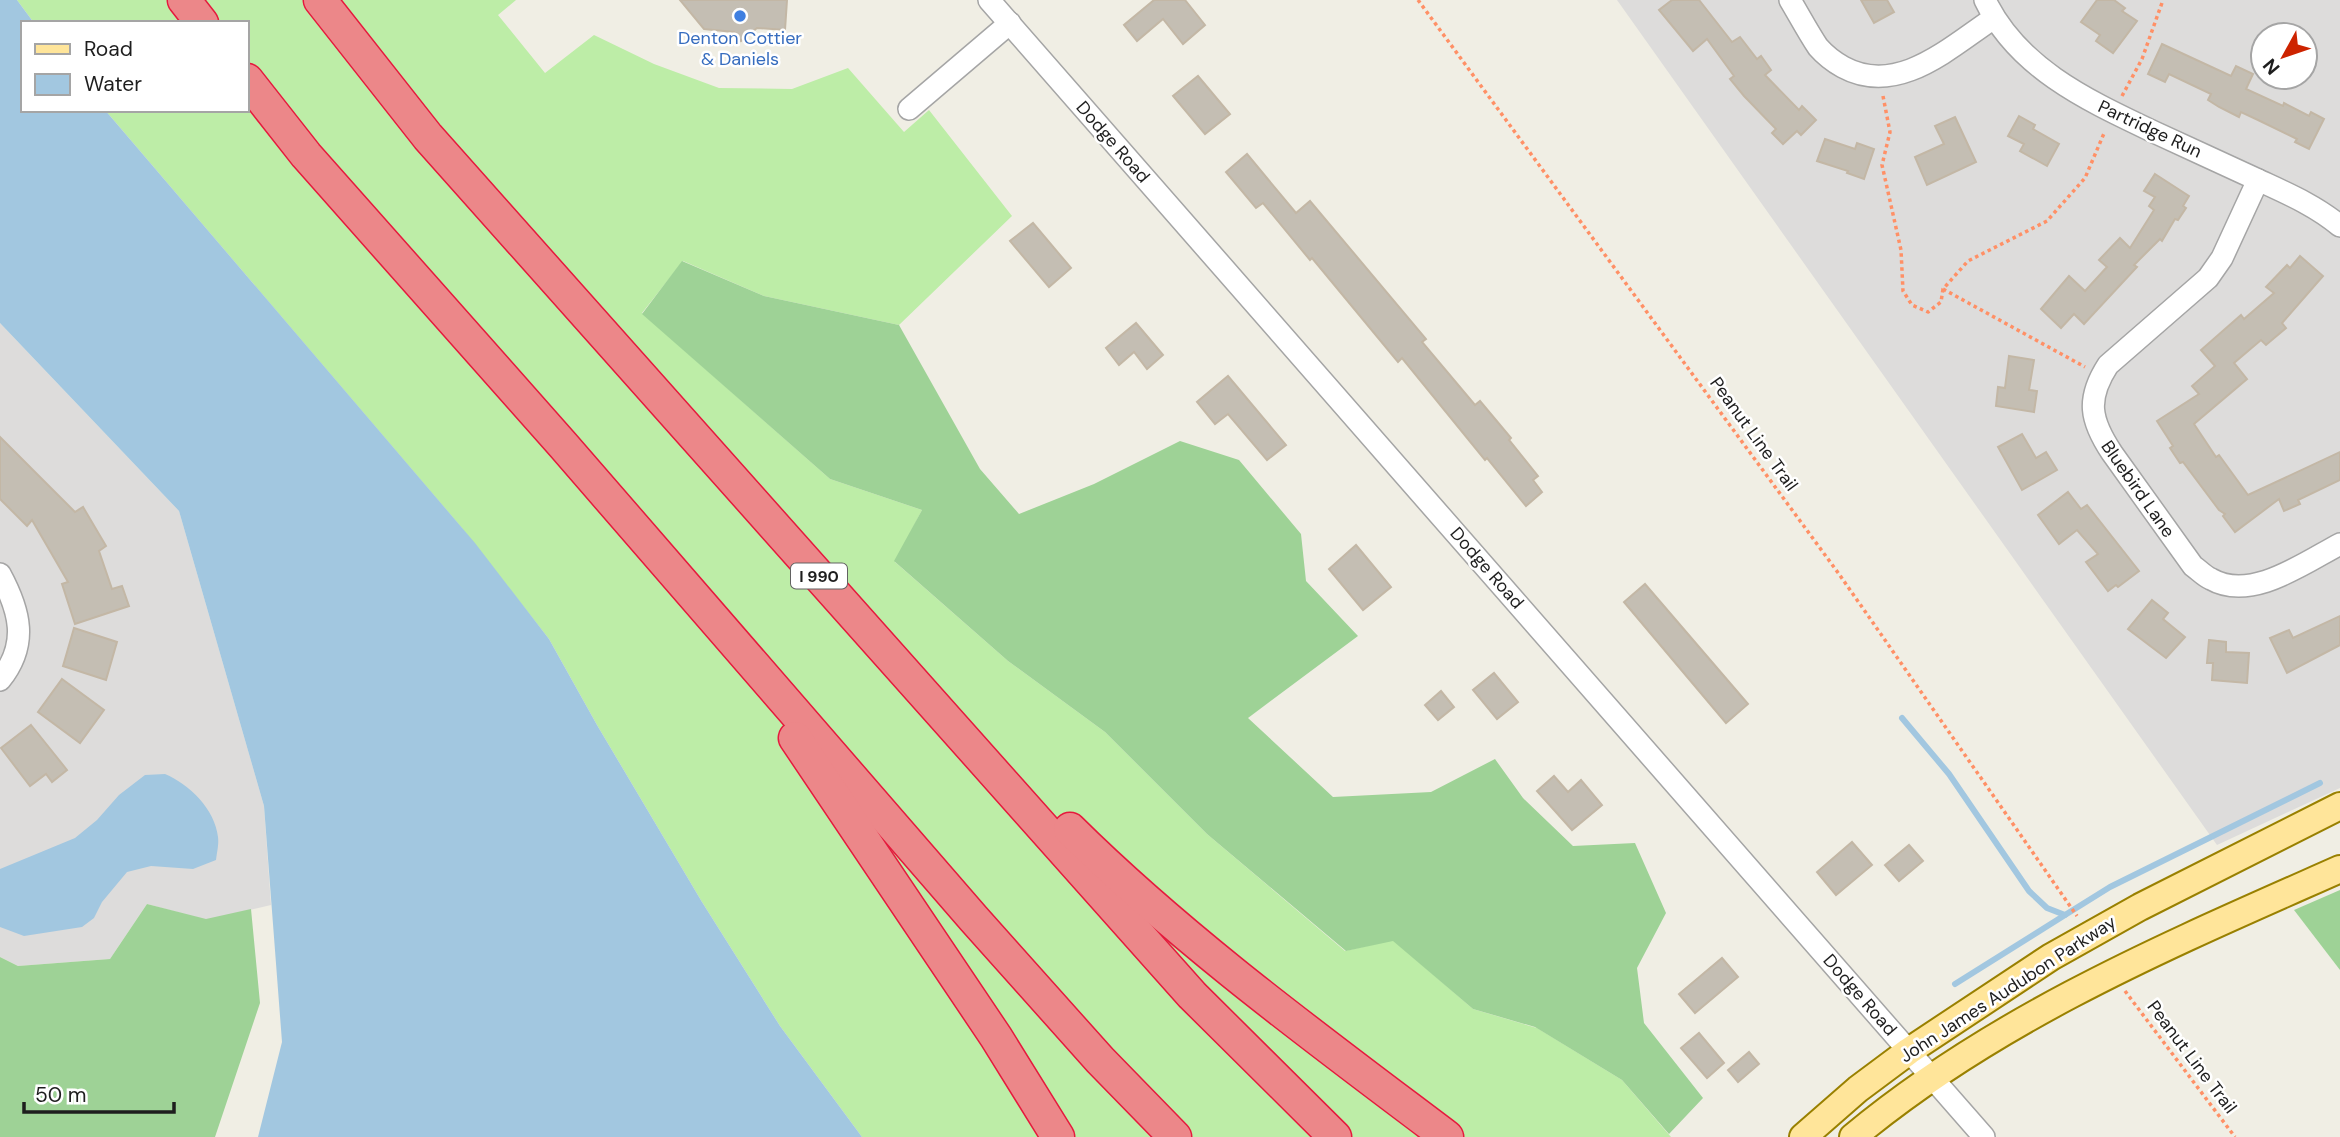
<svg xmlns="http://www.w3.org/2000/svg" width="2340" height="1137" font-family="'DM Sans',sans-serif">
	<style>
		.residential { fill: #dddcdb; fill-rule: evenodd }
		.grass { fill: #bdeda7 }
		.forest { fill: #9ed296 }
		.water { fill: #a2c7e0 }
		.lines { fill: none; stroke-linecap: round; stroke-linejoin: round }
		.stream { stroke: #a2c7e0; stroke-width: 6 }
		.building { fill: #c4beb3; stroke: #c3b7a5; stroke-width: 2 }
		.minor-casing { stroke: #a5a5a5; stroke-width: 24 }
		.major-casing { stroke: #998000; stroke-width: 30 }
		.highway-casing { stroke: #e51a3d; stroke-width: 35 }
		.path { stroke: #ff9066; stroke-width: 3.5; stroke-dasharray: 3.5 3.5; stroke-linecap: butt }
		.minor { stroke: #fff; stroke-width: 21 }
		.major { stroke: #ffe59a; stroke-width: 26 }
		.highway { stroke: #ec8789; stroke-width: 32 }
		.shop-dot { fill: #3f7fe0; stroke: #fff; stroke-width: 2.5 }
		.labels { text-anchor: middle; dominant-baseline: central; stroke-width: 5; stroke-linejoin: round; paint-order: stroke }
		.shield { fill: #fff; stroke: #626262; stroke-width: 2 }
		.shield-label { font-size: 16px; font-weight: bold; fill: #1e1e1e }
		.shop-label { font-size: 18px; fill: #366cbe; stroke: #fff }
		.street-label { font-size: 18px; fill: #1e1e1e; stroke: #fff }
	</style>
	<rect width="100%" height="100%" fill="#f0eee4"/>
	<g class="residential">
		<path d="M1617 0H2340V788L2217 845ZM2263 35H2305V77H2263Z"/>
		<path d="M0 323 179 511 264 806 271 905 206 920 147 904 110 959 18 966 0 957Z"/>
	</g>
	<path class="grass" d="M17 0H516L498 15 545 73 594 35 654 64 719 88 792 89 848 68 904 132 929 110 1012 216 899 325 764 296 683 261 642 313 830 479 922 510 895 562 1008 661 1105 732 1207 834 1345 951 1393 940 1473 1009 1537 1028 1622 1080 1671 1137H862L780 1026 702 902 597 725 549 639 461 527 105 110H247V23H34Z"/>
	<g class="forest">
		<path d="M682 261 764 296 899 325 980 469 1019 514 1094 484 1180 441 1239 460 1301 534 1306 581 1358 636 1248 718 1333 797 1431 792 1495 759 1523 798 1573 846 1635 843 1666 913 1637 968 1644 1023 1703 1098 1669 1134 1622 1080 1535 1027 1473 1009 1393 941 1346 951 1207 834 1105 732 1008 661 894 561 922 510 830 479 642 314Z"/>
		<path d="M2340 890V970L2294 910Z"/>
		<path d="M147 904 206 919 251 909 260 1003 215 1137H0V957L18 966 110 959Z"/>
	</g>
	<g class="water">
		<path d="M0 0H17L34 23H23V110H105L475 543 549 639 597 725 702 902 780 1026 862 1137H258L282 1042 264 806 179 511 0 323Z"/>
		<path d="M165 774C189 784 215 809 218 837 219 844 217 852 216 860L193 869 151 866 127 872 102 902 94 918 82 927 24 936 0 927V869L75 838 97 820 119 795 145 775Z"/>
	</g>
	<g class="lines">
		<g class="stream">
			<path d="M1902 718 1949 774 2029 891 2047 908 2065 915 2110 887 2320 783"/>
			<path d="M1955 984 2065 915"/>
		</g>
	</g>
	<g class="building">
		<path d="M680 0H787L785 30 757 28 741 41 734 32 704 29Z"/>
		<path d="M1154 0H1185L1205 25 1183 44 1163 19 1137 41 1124 25Z"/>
		<path d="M1672 0H1699L1732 42 1740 37 1757 59 1761 56 1771 70 1765 75 1799 110 1802 106 1816 120 1801 135 1797 131 1783 144 1772 133 1776 129 1744 96 1730 79 1734 76 1707 39 1693 51 1659 10Z"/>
		<path d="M1861 0H1887L1894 12 1874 23Z"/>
		<path d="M2097 0H2114L2125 8 2122 11 2137 21 2113 53 2096 41 2100 35 2081 22Z"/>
		<path d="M2162 44 2231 76 2236 66 2253 74 2246 89 2283 106 2284 103 2309 116 2311 112 2324 119 2309 149 2295 142 2297 139 2258 120 2241 112 2239 117 2219 107 2208 100 2211 94 2169 74 2165 82 2148 74Z"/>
		<path d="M1198 76 1230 114 1205 134 1173 96Z"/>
		<path d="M2019 116 2035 125 2033 129 2059 144 2047 166 2020 151 2024 144 2008 136Z"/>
		<path d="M1955 117 1976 162 1927 185 1915 157 1944 144 1935 126Z"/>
		<path d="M1825 139 1855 149 1857 143 1874 149 1864 179 1847 173 1848 171 1817 161Z"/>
		<path d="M1247 154 1296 213 1310 201 1426 339 1422 342 1475 405 1480 401 1511 438 1509 440 1538 476 1533 480 1542 492 1526 506 1487 458 1485 460 1402 358 1398 362 1312 258 1310 260 1263 203 1256 208 1226 172Z"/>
		<path d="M2155 174 2189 196 2183 206 2186 208 2178 220 2175 219 2162 241 2160 239 2134 265 2137 267 2084 324 2074 314 2061 328 2041 309 2069 276 2085 291 2107 267 2099 260 2120 238 2130 248 2154 210 2149 206 2155 197 2144 191Z"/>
		<path d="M1033 223 1071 268 1049 287 1010 241Z"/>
		<path d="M2300 256 2323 276 2282 323 2286 328 2266 345 2261 340 2234 363 2247 379 2194 424 2216 457 2219 455 2248 495 2340 452V480L2298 500 2300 504 2284 511 2279 499 2235 532 2223 516 2225 514 2219 510 2183 462 2180 463 2170 448 2173 446 2157 421 2199 394 2192 386 2215 366 2201 350 2241 315 2244 319 2274 293 2266 287 2287 265 2290 268Z"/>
		<path d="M1136 323 1163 355 1147 369 1134 352 1119 365 1106 348Z"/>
		<path d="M2009 356 2034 360 2029 390 2037 391 2034 412 1996 406 1998 387 2005 388Z"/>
		<path d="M1228 376 1286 445 1267 460 1228 414 1215 424 1197 402Z"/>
		<path d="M2022 434 2036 458 2046 452 2057 470 2022 490 1998 447Z"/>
		<path d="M0 437 75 512 83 507 106 546 99 551 112 589 122 586 129 606 75 624 62 584 68 582 32 520 27 526 0 499Z"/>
		<path d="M2068 492 2081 509 2087 505 2139 571 2118 587 2116 585 2108 591 2086 562 2098 554 2077 530 2059 544 2038 515Z"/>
		<path d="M1356 545 1391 587 1363 610 1329 569Z"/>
		<path d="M1645 584 1748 704 1726 723 1624 602Z"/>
		<path d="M2152 600 2168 613 2163 619 2185 637 2166 658 2128 629Z"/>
		<path d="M2340 616V645L2287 673 2270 638 2289 630 2293 638Z"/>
		<path d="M74 628 117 642 106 680 63 666Z"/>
		<path d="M2209 640 2226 642V652L2249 653 2247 683 2212 680 2213 663H2207Z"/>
		<path d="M1494 673 1518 702 1497 719 1473 690Z"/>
		<path d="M62 679 104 710 80 743 38 712Z"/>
		<path d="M1441 691 1454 707 1438 720 1425 705Z"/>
		<path d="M31 725 67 770 52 782 46 774 30 786 1 748Z"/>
		<path d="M1554 776 1568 792 1581 780 1602 805 1572 830 1537 791Z"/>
		<path d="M1852 842 1872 865 1836 895 1817 872Z"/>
		<path d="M1909 845 1923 861 1899 881 1885 865Z"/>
		<path d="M1722 958 1738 977 1695 1013 1679 994Z"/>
		<path d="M1699 1033 1724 1063 1707 1078 1681 1048Z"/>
		<path d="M1749 1052 1759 1064 1738 1082 1728 1070Z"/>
	</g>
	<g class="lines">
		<g class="minor-casing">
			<g id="minor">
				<path d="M989 0 1984 1137"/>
				<path d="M1790 0C1799 15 1808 32 1818 47 1825 55 1834 62 1843 67 1898 97 1950 47 1994 18"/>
				<path d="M1985 0C2018 69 2089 101 2154 132 2188 148 2222 163 2256 179 2286 193 2315 205 2340 226"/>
				<path d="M909 109 1010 23"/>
				<path d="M2258 180 2222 258 2208 278 2108 365C2086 399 2090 420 2112 453L2193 566C2199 570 2204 576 2211 579 2251 602 2304 563 2340 544"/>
				<path d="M0 574C20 611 29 644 0 680"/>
			</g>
		</g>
		<g class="major-casing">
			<g id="major">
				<path d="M1803 1137 1858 1089 1909 1051 2051 957 2140 907 2340 806"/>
				<path d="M1853 1137C1997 1017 2171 944 2340 869"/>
			</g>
		</g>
		<g class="highway-casing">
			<g id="highway">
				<path d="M184 0 202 23"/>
				<path d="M320 0 428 137 1192 995 1335 1137"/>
				<path d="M247 80 306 155 563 445 974 919 1100 1060 1175 1137"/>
				<path d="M795 738 996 1037 1058 1137"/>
				<path d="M1070 829C1183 941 1320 1041 1447 1137"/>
			</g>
		</g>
		<g class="path">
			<path d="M1418 0 1839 574 2077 916"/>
			<path d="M1883 96 1890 132 1882 165 1901 250 1903 291 1912 305 1928 312 1941 302 1943 289 1968 261 2047 221 2085 178 2105 131"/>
			<path d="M2122 96 2142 59 2163 0"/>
			<path d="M1943 289 2085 367"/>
			<path d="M2125 991 2235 1137"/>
		</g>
		<use href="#minor" class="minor"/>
		<use href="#major" class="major"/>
		<use href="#highway" class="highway"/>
	</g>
	<circle class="shop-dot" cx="740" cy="16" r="7"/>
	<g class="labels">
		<rect class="shield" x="791" y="563.5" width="56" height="25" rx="5"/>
		<g class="shield-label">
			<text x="819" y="576">I 990</text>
		</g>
		<g class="shop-label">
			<text x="740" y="38">Denton Cottier<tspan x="740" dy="21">&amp; Daniels</tspan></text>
		</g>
		<g class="street-label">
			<text transform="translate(2150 129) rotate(25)">Partridge Run</text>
			<text transform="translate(1113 142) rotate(49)">Dodge Road</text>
			<text transform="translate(1754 434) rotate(54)">Peanut Line Trail</text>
			<text transform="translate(2138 489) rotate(55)">Bluebird Lane</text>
			<text transform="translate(1487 568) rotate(49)">Dodge Road</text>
			<text transform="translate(2008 989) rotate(-33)">John James Audubon Parkway</text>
			<text transform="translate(1860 995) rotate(49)">Dodge Road</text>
			<text transform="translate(2192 1057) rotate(53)">Peanut Line Trail</text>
		</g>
	</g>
	<rect x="21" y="21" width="228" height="91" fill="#ffffff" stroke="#a5a5a5" stroke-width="2"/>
	<rect x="35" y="44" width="35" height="10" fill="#ffe59a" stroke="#a5a5a5" stroke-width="2"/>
	<text x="84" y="56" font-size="21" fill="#1e1e1e">Road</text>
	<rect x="35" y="74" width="35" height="21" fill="#a2c7e0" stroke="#a5a5a5" stroke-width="2"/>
	<text x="84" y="91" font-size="21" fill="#1e1e1e">Water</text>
	<g transform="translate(2284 56) rotate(230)"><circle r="33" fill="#ffffff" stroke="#a5a5a5" stroke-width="2"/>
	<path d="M0-5L12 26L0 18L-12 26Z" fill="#cd2300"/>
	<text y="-10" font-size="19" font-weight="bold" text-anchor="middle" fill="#1e1e1e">N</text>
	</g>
	<path d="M24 1102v10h150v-10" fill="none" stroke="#1e1e1e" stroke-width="3.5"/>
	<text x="35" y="1102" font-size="21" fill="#1e1e1e" stroke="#ffffff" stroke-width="5" paint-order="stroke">50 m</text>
</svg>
